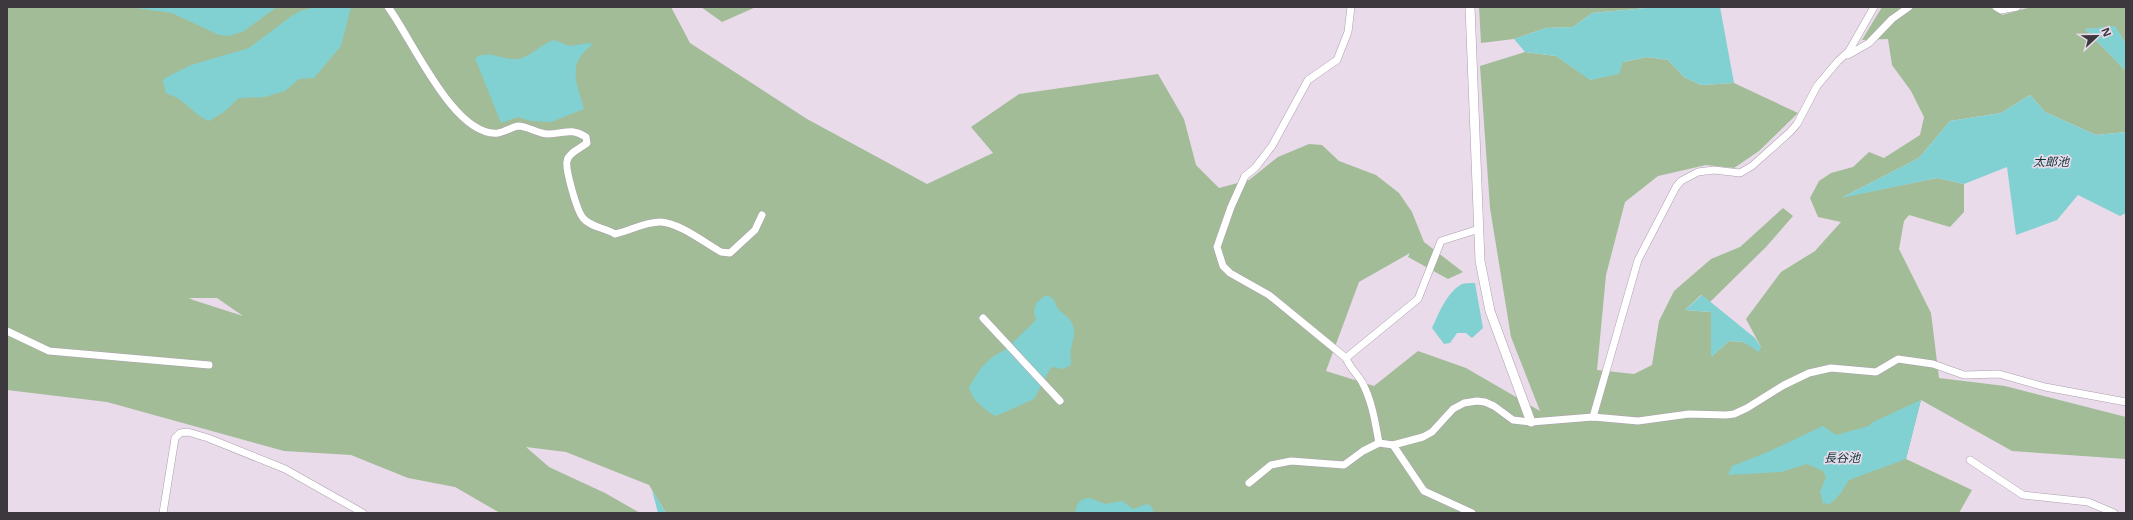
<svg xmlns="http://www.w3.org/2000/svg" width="2133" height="520" font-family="'Open Sans','Noto Sans JP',sans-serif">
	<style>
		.green { fill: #a2bc98; fill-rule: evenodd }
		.water { fill: #82d1d2 }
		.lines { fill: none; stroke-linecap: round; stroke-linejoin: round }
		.minor-casing { stroke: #aca0ae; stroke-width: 8 }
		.tertiary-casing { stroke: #aca0ae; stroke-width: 10 }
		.minor { stroke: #fff; stroke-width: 7 }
		.tertiary { stroke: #fff; stroke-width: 9 }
		.labels { text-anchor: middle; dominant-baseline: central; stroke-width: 3.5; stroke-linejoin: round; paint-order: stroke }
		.water-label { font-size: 12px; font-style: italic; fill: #0d3435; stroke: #e9dbea }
	</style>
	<rect width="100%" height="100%" fill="#e9dbea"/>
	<g class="green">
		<path d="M7 7H671L690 43 807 119 927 184 993 153 971 127 1019 94 1158 74 1184 119 1196 165 1219 188 1249 180 1278 157 1309 144 1322 145 1339 161 1376 175 1399 193 1412 212 1424 242 1463 272 1448 279 1408 257 1410 253 1359 282 1326 371 1374 386 1418 351 1466 368 1540 411 1511 337 1490 208 1480 66 1525 52 1556 56 1591 80 1623 62 1647 57 1668 60 1684 77 1701 85 1734 83 1798 113 1759 151 1734 168 1706 165 1658 176 1625 202 1606 275 1597 370 1634 374 1652 365 1659 321 1674 291 1711 259 1740 247 1783 208 1793 216 1766 247 1710 302 1701 295 1685 310 1711 312 1712 356 1729 341 1743 342 1761 347 1746 319 1781 272 1815 251 1841 222 1818 217 1810 198 1819 181 1831 173 1853 167 1869 152 1884 158 1920 135 1924 117 1911 91 1892 65 1888 39 1862 40 1882 7H2000L2002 15 2031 7H2126V44L2115 27 2085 29 2126 71V132L2096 135 2045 112 2030 95 2001 113 1950 121 1919 158 1843 197 1937 178 1964 184V212L1950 227 1909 215 1904 221 1899 249 1931 313 1939 378 2005 386 2126 417V459L2012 451 1921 400 1906 459 1972 490 1959 513H666L649 485 566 452 526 447 549 467 605 493 640 513H500L455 487 408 478 351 455 284 451 107 402 7 390ZM189 298H217L243 316 193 300Z"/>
		<path d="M701 7H756L722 22Z"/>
		<path d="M1479 7H1657L1592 13 1573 27 1546 28 1514 39 1481 43Z"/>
	</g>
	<g class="water">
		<path d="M128 7H277L244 31 229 36 219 35 172 13Z"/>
		<path d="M318 7H351L341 46 314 78 299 79 285 91 265 97 239 98 224 112 209 121C192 114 187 100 166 93L163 81 165 78 191 65 249 48 293 15 303 10Z"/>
		<path d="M1657 7H1720L1734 83 1701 85 1684 77 1668 60 1647 57 1623 62 1619 74 1590 80 1556 56 1525 52 1514 39 1546 28 1573 27 1592 13Z"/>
		<path d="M2115 26 2126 44V71L2085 29Z"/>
		<path d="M554 40 570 46 590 43 592 45C565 65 578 84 584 109L551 122 531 121 518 117 501 123 475 58C489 49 503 61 518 59 531 57 540 44 554 40Z"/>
		<path d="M2030 95 2045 112 2096 135 2126 132V213L2120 216 2078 195 2057 220 2016 235 2007 167 1964 184 1937 178 1841 198 1919 158 1950 121 2001 113Z"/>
		<path d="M1475 283 1483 328 1472 338 1466 333H1457L1450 343 1444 344 1432 328C1439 313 1447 292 1462 284 1465 283 1471 283 1475 283Z"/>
		<path d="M1702 295 1755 338 1761 347 1759 352 1743 342 1729 341 1711 357V312L1685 310Z"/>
		<path d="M1045 296C1055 295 1054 304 1059 310 1063 314 1068 317 1071 321 1077 332 1073 338 1071 349 1070 354 1071 359 1071 365L1062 369 1053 367 1050 369 1034 399 996 416C986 411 970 398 969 387L981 368 991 358 1006 349 1033 323 1036 319 1034 312 1036 303Z"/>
		<path d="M1921 400 1906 459 1849 480 1840 494 1830 504 1823 503 1820 492 1826 477 1823 471 1807 464 1781 472 1728 475 1732 466 1768 452 1823 426 1836 435 1869 426 1873 422Z"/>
		<path d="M652 490 666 513H658Z"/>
		<path d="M1090 498 1105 504 1122 501 1133 509 1147 504 1151 506 1154 513H1076C1075 504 1081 498 1090 498Z"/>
	</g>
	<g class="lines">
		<g class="minor-casing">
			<g id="minor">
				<path d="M388 7C411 37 454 138 498 133 505 132 512 127 518 126 528 126 538 134 548 134 564 134 570 127 586 137L587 143C581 148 568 153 567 161 565 169 577 211 583 218 590 227 605 228 615 234 630 231 644 222 660 222 678 222 705 243 721 252L730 253 755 230 762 215"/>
				<path d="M1351 7 1348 32 1337 60 1308 80 1272 146 1255 168 1245 176 1231 207 1217 247 1223 266 1230 273 1269 295 1346 358C1350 368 1357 374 1362 382 1372 401 1375 421 1379 443"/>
				<path d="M1996 7 2001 10 2017 7"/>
				<path d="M1848 55 1869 43 1892 19 1909 7"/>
				<path d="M983 318 1060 401"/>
				<path d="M7 331 49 351 209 365"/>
				<path d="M1346 358 1418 299 1441 241 1479 229"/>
				<path d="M1593 417 1638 260 1676 187 1681 181 1698 172 1714 170 1740 173 1752 166 1790 132 1797 124 1817 86 1838 61 1849 51 1874 7"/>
				<path d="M1393 445 1424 491 1472 513"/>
				<path d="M1970 460 2023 495 2088 502 2114 513"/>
				<path d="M1249 483 1271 465 1291 461 1344 465 1363 451 1379 443 1393 445 1423 437 1432 432 1453 409 1464 403 1477 401 1485 402 1494 406 1513 420 1531 422 1593 417 1638 421 1689 414 1726 415 1734 414 1747 408 1784 385 1809 373 1831 368 1876 372 1898 359 1933 364 1964 375 1999 374 2045 387 2126 402"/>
				<path d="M163 513 175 438 180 433 188 432 208 438 285 469 363 513"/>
			</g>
		</g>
		<g class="tertiary-casing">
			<path id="tertiary" d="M1470 7 1480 261 1490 311 1531 422"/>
		</g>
		<use href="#minor" class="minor"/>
		<use href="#tertiary" class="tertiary"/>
	</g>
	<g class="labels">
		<g class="water-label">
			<text x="2051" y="161">太郎池</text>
			<text x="1842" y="457">長谷池</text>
		</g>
	</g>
	<rect width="2133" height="520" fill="none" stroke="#3d383e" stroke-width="16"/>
	<g transform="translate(2097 36) rotate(68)" stroke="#e9dbea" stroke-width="3" paint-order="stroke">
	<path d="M0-3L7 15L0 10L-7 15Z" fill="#3d383e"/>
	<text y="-6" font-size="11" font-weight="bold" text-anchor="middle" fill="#3d383e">N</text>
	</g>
</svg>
